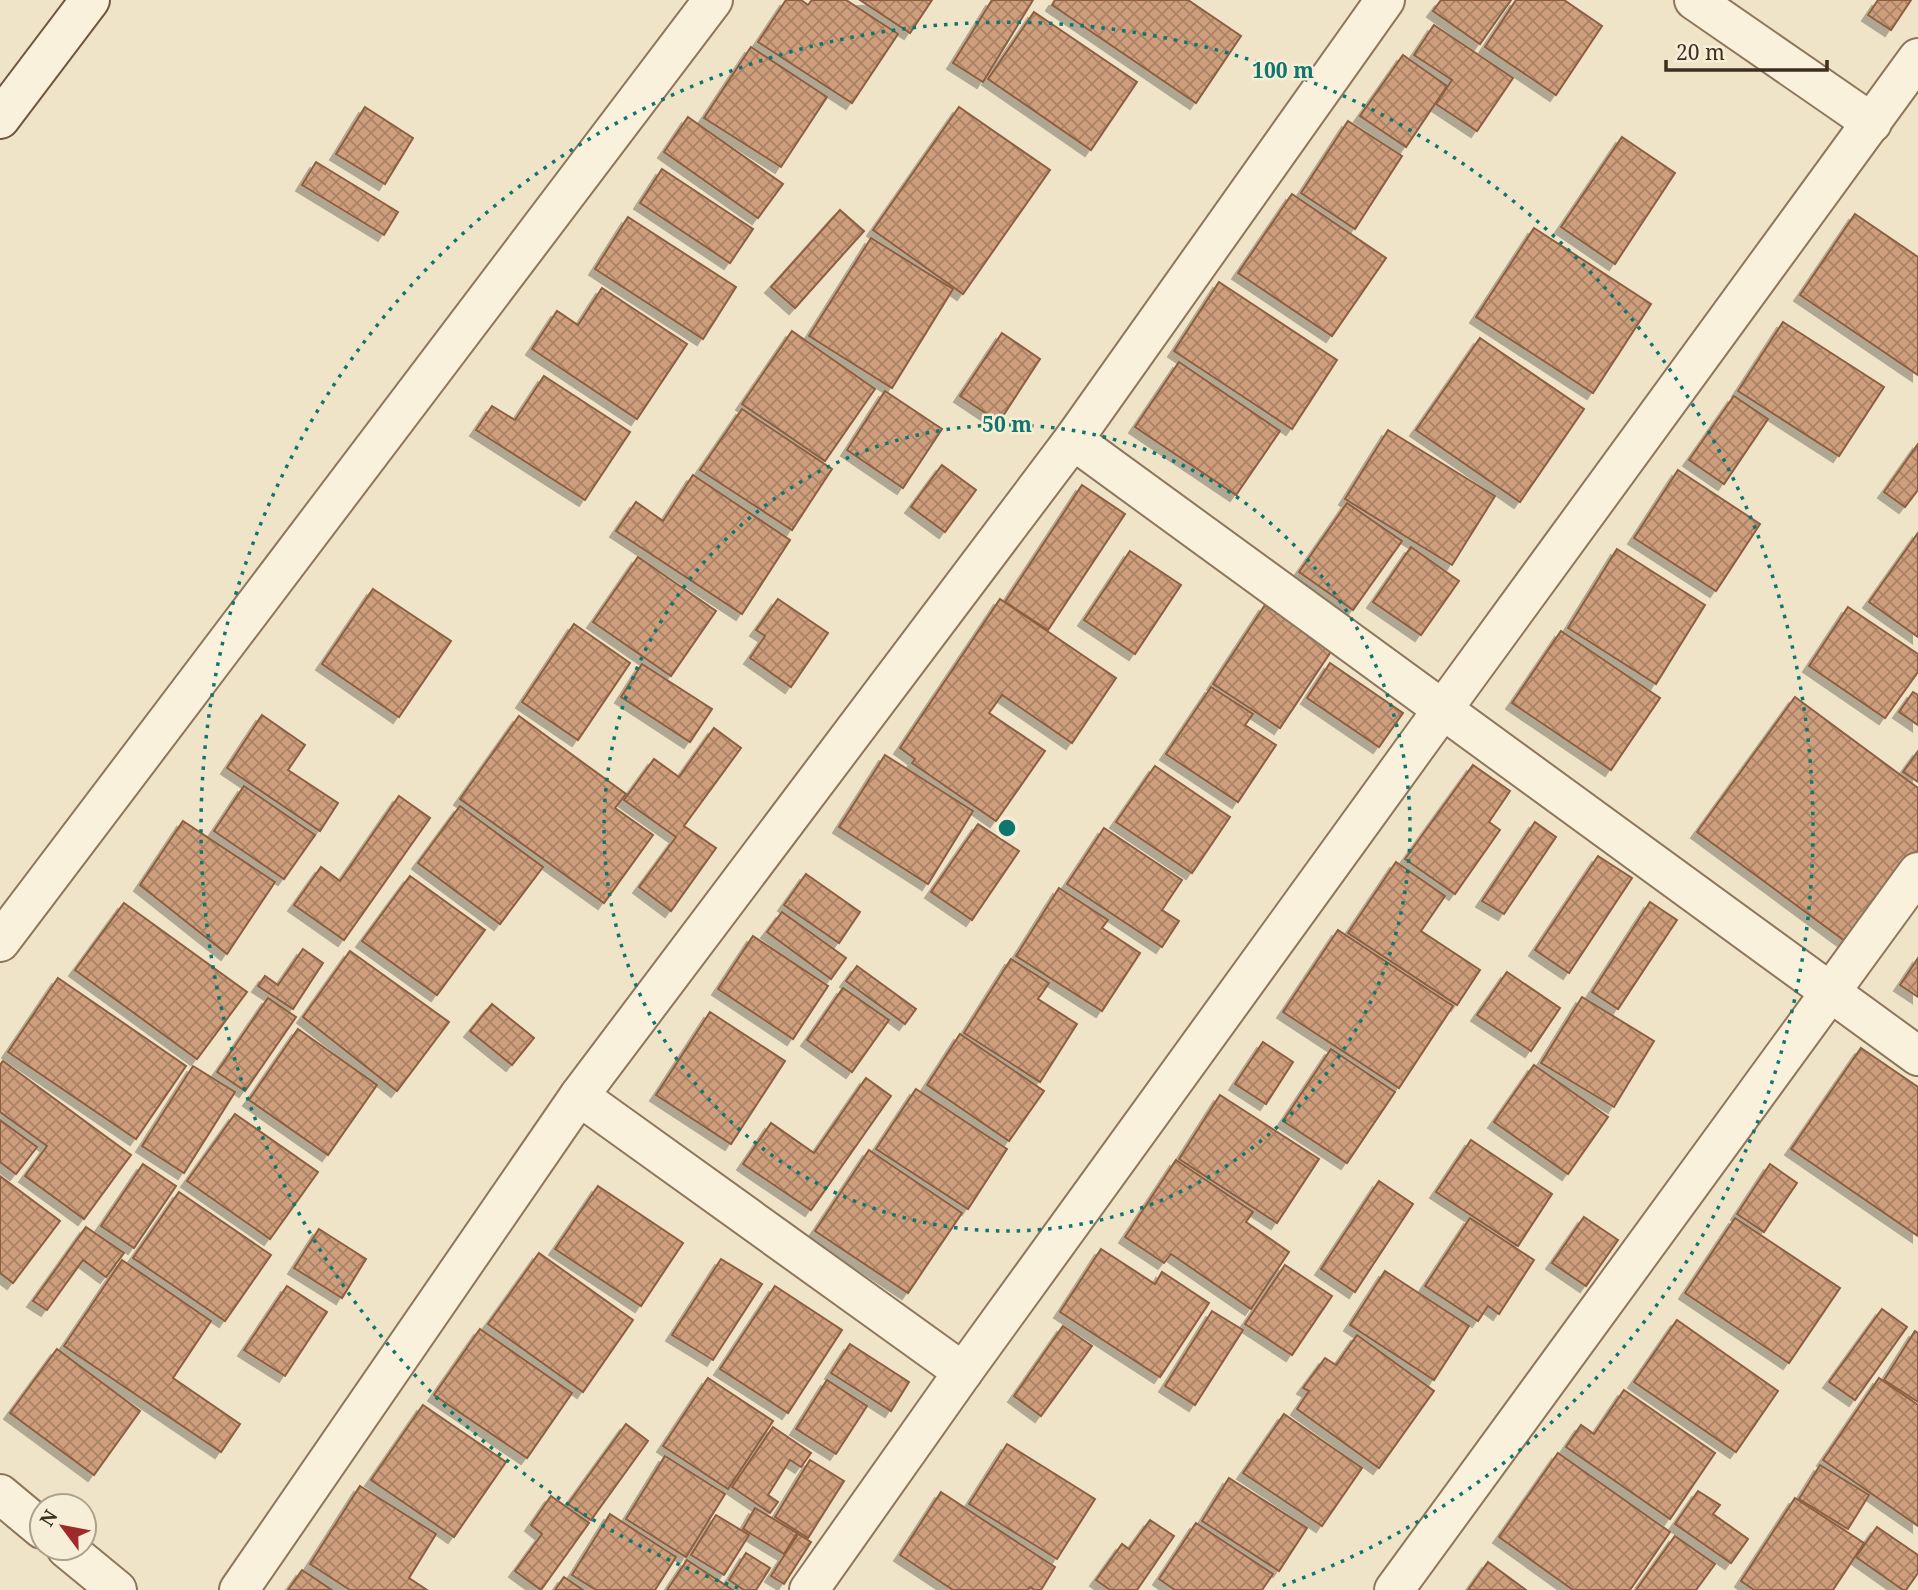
<svg xmlns="http://www.w3.org/2000/svg" width="1918" height="1590" font-family="'Noto Serif',serif">
	<style>
		.building { fill: url(#building-cross-hatch); stroke: #8d5f41; stroke-width: 2; filter: url(#shadow) }
		.lines { fill: none; stroke-linecap: round; stroke-linejoin: round }
		.minor-casing { stroke: #8d765c; stroke-width: 42 }
		.secondary-casing { stroke: #6f573f; stroke-width: 42 }
		.minor { stroke: #faf1dc; stroke-width: 38 }
		.secondary { stroke: #faf1dc; stroke-width: 38 }
		.ring { fill: none; stroke: #0f766e; stroke-width: 3.5; stroke-dasharray: 3.5 7 }
		.centre { fill: #0f766e; stroke: #f7eed8; stroke-width: 3.5 }
		.ring-label { font-size: 21px; text-anchor: middle; font-weight: bold; fill: #0f766e; stroke: #f7eed8; stroke-width: 5; stroke-linejoin: round; paint-order: stroke }
	</style>
	<defs>
		<pattern id="building-cross-hatch" width="8" height="8" patternUnits="userSpaceOnUse" patternTransform="scale(1.75)"><rect width="8" height="8" fill="#cf9f7d"/><path d="M0 0l8 8M0 8l8-8" fill="none" stroke="#a98266"/></pattern>
		<filter id="shadow"><feDropShadow dx="-6" dy="6" stdDeviation="0" flood-color="#0004"/></filter>
	</defs>
	<rect width="100%" height="100%" fill="#f0e4c8"/>
	<g class="building">
		<path d="M786 0H801L808 5 812 0H846L898 34 852 103 758 42Z"/>
		<path d="M860 0H932L910 33Z"/>
		<path d="M992 0H1033L983 82 953 63Z"/>
		<path d="M1055 0H1188L1241 36 1196 103 1052 5Z"/>
		<path d="M1441 0H1511L1480 44 1433 11Z"/>
		<path d="M1516 0H1564L1602 26 1556 95 1485 47Z"/>
		<path d="M1878 0H1911L1891 30 1868 15Z"/>
		<path d="M1034 12 1137 82 1091 150 988 79Z"/>
		<path d="M1434 25 1513 78 1477 131 1436 104 1452 80 1414 55Z"/>
		<path d="M751 47 827 97 781 167 704 118Z"/>
		<path d="M1403 55 1447 86 1406 147 1360 116Z"/>
		<path d="M365 107 413 138 385 184 336 154Z"/>
		<path d="M959 107 1050 170 963 294 873 230Z"/>
		<path d="M688 117 783 184 758 218 664 152Z"/>
		<path d="M1348 121 1402 156 1355 229 1301 193Z"/>
		<path d="M1622 137 1675 173 1615 264 1561 227Z"/>
		<path d="M316 162 398 212 384 235 302 185Z"/>
		<path d="M662 169 753 229 730 263 640 203Z"/>
		<path d="M1292 194 1386 258 1332 336 1238 273Z"/>
		<path d="M840 210 864 231 795 308 771 287Z"/>
		<path d="M1855 214 1918 257V375L1800 295Z"/>
		<path d="M628 217 736 287 703 339 595 269Z"/>
		<path d="M1534 228 1651 304 1593 393 1476 317Z"/>
		<path d="M871 238 953 289 892 388 809 336Z"/>
		<path d="M1219 282 1337 360 1292 429 1174 351Z"/>
		<path d="M602 288 687 344 637 419 532 349 557 311 578 325Z"/>
		<path d="M1783 322 1884 387 1839 456 1738 391Z"/>
		<path d="M792 331 875 389 825 461 742 404Z"/>
		<path d="M1002 333 1040 359 999 422 960 396Z"/>
		<path d="M1480 338 1584 409 1520 502 1416 430Z"/>
		<path d="M1179 362 1280 431 1236 495 1135 427Z"/>
		<path d="M544 376 630 432 585 500 476 430 492 406 515 420Z"/>
		<path d="M885 391 942 429 903 488 847 450Z"/>
		<path d="M1734 396 1768 419 1724 484 1689 460Z"/>
		<path d="M742 409 832 469 792 530 700 470Z"/>
		<path d="M1388 430 1495 496 1452 565 1345 499Z"/>
		<path d="M1918 444V490L1905 507 1884 492Z"/>
		<path d="M942 465 976 490 945 532 911 507Z"/>
		<path d="M1678 470 1760 524 1716 591 1634 538Z"/>
		<path d="M693 475 790 540 742 614 616 531 636 502 663 521Z"/>
		<path d="M1082 485 1125 514 1048 630 1005 602Z"/>
		<path d="M1347 503 1402 541 1353 610 1299 572Z"/>
		<path d="M1918 533V637L1869 602Z"/>
		<path d="M1411 547 1459 581 1421 635 1373 602Z"/>
		<path d="M1617 549 1705 605 1656 684 1568 628Z"/>
		<path d="M1130 551 1181 585 1135 654 1084 620Z"/>
		<path d="M638 557 716 611 671 676 593 622Z"/>
		<path d="M373 589 451 641 399 717 322 664Z"/>
		<path d="M778 599 828 633 791 687 750 658 765 636 756 630Z"/>
		<path d="M1000 599 1116 678 1072 743 1002 695 989 713 1045 751 996 821 912 763 915 759 900 748Z"/>
		<path d="M1265 605 1332 650 1280 728 1213 684Z"/>
		<path d="M1848 607 1918 654V672L1885 718 1809 666Z"/>
		<path d="M574 624 630 663 578 740 522 702Z"/>
		<path d="M1561 631 1660 698 1611 770 1512 703Z"/>
		<path d="M1330 663 1403 713 1379 747 1307 698Z"/>
		<path d="M642 664 712 709 690 742 621 697Z"/>
		<path d="M1211 687 1253 714 1245 725 1276 745 1238 802 1166 754Z"/>
		<path d="M1913 692 1918 695V725L1899 712Z"/>
		<path d="M1795 697 1918 788V850L1849 944 1697 832Z"/>
		<path d="M262 715 305 745 288 770 338 803 320 831 227 768Z"/>
		<path d="M519 716 626 794 615 808 653 835 604 903 460 799Z"/>
		<path d="M714 728 741 748 684 826 716 848 671 911 639 887 676 837 624 800 654 759 679 777Z"/>
		<path d="M1918 751V782L1903 772Z"/>
		<path d="M885 755 973 811 928 884 839 827Z"/>
		<path d="M1473 765 1510 791 1489 822 1500 830 1455 894 1405 859Z"/>
		<path d="M1155 766 1230 817 1192 873 1116 822Z"/>
		<path d="M244 786 315 835 284 879 214 831Z"/>
		<path d="M399 796 430 818 344 940 294 905 321 867 340 881Z"/>
		<path d="M460 806 543 867 500 924 418 863Z"/>
		<path d="M183 821 275 882 227 954 140 885Z"/>
		<path d="M1535 822 1556 837 1504 914 1482 901Z"/>
		<path d="M978 824 1019 851 972 920 931 892Z"/>
		<path d="M1104 828 1182 880 1162 910 1179 921 1162 947 1067 884Z"/>
		<path d="M1598 856 1632 878 1569 973 1535 950Z"/>
		<path d="M1396 862 1445 896 1421 931 1480 970 1457 1005 1348 933Z"/>
		<path d="M806 874 860 912 839 943 784 905Z"/>
		<path d="M410 876 485 930 437 995 362 941Z"/>
		<path d="M1059 888 1108 920 1102 928 1140 953 1102 1011 1016 956Z"/>
		<path d="M1650 902 1677 920 1618 1009 1592 992Z"/>
		<path d="M124 903 247 992 197 1059 75 970Z"/>
		<path d="M782 912 846 958 831 979 767 932Z"/>
		<path d="M1338 930 1453 1006 1399 1088 1283 1012Z"/>
		<path d="M753 936 828 986 793 1039 718 989Z"/>
		<path d="M303 949 323 963 293 1009 258 986 265 976 278 985Z"/>
		<path d="M350 951 449 1022 397 1091 303 1017Z"/>
		<path d="M1918 958V997L1900 985Z"/>
		<path d="M1011 959 1049 983 1038 999 1077 1024 1040 1082 964 1033Z"/>
		<path d="M857 966 916 1009 905 1024 846 981Z"/>
		<path d="M1507 972 1560 1008 1531 1051 1477 1015Z"/>
		<path d="M58 978 186 1066 136 1139 8 1052Z"/>
		<path d="M843 988 889 1020 852 1072 807 1040Z"/>
		<path d="M1582 997 1654 1041 1614 1107 1541 1063Z"/>
		<path d="M268 998 296 1017 245 1091 217 1072Z"/>
		<path d="M492 1004 534 1038 512 1065 470 1031Z"/>
		<path d="M710 1012 785 1061 731 1144 656 1095Z"/>
		<path d="M298 1029 377 1085 328 1155 249 1100Z"/>
		<path d="M960 1034 1044 1091 1009 1141 927 1085Z"/>
		<path d="M1263 1042 1293 1062 1266 1104 1235 1084Z"/>
		<path d="M1861 1048 1918 1087V1236L1791 1149Z"/>
		<path d="M1331 1049 1395 1092 1347 1163 1283 1121Z"/>
		<path d="M3 1061 131 1155 84 1219 25 1176 47 1146 0 1112V1065Z"/>
		<path d="M1534 1065 1608 1117 1568 1174 1494 1122Z"/>
		<path d="M193 1066 235 1092 184 1173 142 1146Z"/>
		<path d="M866 1078 891 1096 811 1210 743 1164 771 1123 814 1153Z"/>
		<path d="M916 1089 1007 1149 968 1209 876 1149Z"/>
		<path d="M1220 1095 1319 1159 1277 1223 1179 1159Z"/>
		<path d="M235 1114 318 1172 270 1239 187 1181Z"/>
		<path d="M0 1120 37 1147 16 1174 0 1162Z"/>
		<path d="M1471 1140 1552 1194 1518 1246 1436 1192Z"/>
		<path d="M869 1150 962 1213 908 1293 815 1231Z"/>
		<path d="M1176 1160 1253 1212 1246 1222 1289 1252 1251 1309 1171 1254 1164 1263 1125 1237Z"/>
		<path d="M143 1164 176 1186 134 1248 101 1226Z"/>
		<path d="M1770 1164 1797 1183 1764 1232 1737 1214Z"/>
		<path d="M0 1176 60 1221 13 1283 0 1273Z"/>
		<path d="M1379 1181 1413 1204 1355 1292 1321 1269Z"/>
		<path d="M598 1186 683 1243 641 1306 555 1249Z"/>
		<path d="M179 1192 271 1255 225 1321 133 1258Z"/>
		<path d="M1584 1217 1618 1240 1586 1286 1552 1263Z"/>
		<path d="M1470 1218 1534 1260 1499 1314 1488 1306 1478 1321 1425 1286Z"/>
		<path d="M1735 1218 1840 1288 1789 1363 1685 1293Z"/>
		<path d="M86 1227 124 1253 106 1277 83 1260 47 1310 33 1301Z"/>
		<path d="M319 1229 366 1259 342 1298 294 1268Z"/>
		<path d="M1101 1249 1155 1284 1162 1272 1209 1303 1160 1377 1060 1312Z"/>
		<path d="M539 1253 633 1320 583 1392 488 1324Z"/>
		<path d="M721 1259 762 1284 713 1360 672 1335Z"/>
		<path d="M122 1260 211 1321 173 1378 240 1424 221 1452 64 1346Z"/>
		<path d="M1285 1265 1332 1296 1292 1355 1245 1324Z"/>
		<path d="M1385 1271 1469 1326 1434 1380 1350 1325Z"/>
		<path d="M287 1286 327 1312 285 1376 244 1350Z"/>
		<path d="M775 1286 842 1330 788 1413 720 1369Z"/>
		<path d="M1882 1309 1907 1327 1855 1400 1829 1382Z"/>
		<path d="M1212 1311 1243 1330 1195 1405 1165 1386Z"/>
		<path d="M1677 1320 1778 1391 1736 1452 1634 1382Z"/>
		<path d="M1063 1326 1092 1346 1041 1416 1014 1396Z"/>
		<path d="M480 1329 572 1393 527 1458 434 1395Z"/>
		<path d="M1915 1331 1918 1333V1402L1884 1380Z"/>
		<path d="M1357 1335 1434 1391 1379 1468 1297 1409 1309 1391 1303 1388 1325 1358 1336 1365Z"/>
		<path d="M850 1344 909 1382 891 1411 831 1373Z"/>
		<path d="M57 1349 140 1411 94 1475 10 1413Z"/>
		<path d="M708 1378 773 1421 728 1489 663 1446Z"/>
		<path d="M1879 1378 1918 1405V1526L1823 1460Z"/>
		<path d="M827 1380 867 1406 836 1454 796 1429Z"/>
		<path d="M1624 1390 1715 1453 1670 1519 1566 1447 1581 1425 1594 1434Z"/>
		<path d="M423 1405 506 1462 454 1537 371 1480Z"/>
		<path d="M1284 1414 1362 1468 1322 1526 1243 1473Z"/>
		<path d="M626 1424 648 1441 591 1520 568 1504Z"/>
		<path d="M773 1427 811 1453 801 1467 790 1460 768 1495 778 1502 770 1513 732 1487Z"/>
		<path d="M1007 1444 1095 1499 1057 1559 969 1504Z"/>
		<path d="M1558 1453 1670 1532 1630 1590H1573L1499 1537Z"/>
		<path d="M665 1456 725 1494 686 1557 626 1519Z"/>
		<path d="M810 1460 844 1481 808 1538 775 1517Z"/>
		<path d="M1820 1465 1869 1495 1848 1529 1799 1499Z"/>
		<path d="M1229 1478 1307 1528 1279 1571 1202 1521Z"/>
		<path d="M360 1486 436 1534 409 1578 427 1590H350L310 1564Z"/>
		<path d="M1698 1491 1720 1505 1713 1514 1748 1539 1731 1563 1675 1524Z"/>
		<path d="M941 1492 1055 1567 1041 1590H1035L1030 1587 1028 1590H953L900 1555Z"/>
		<path d="M551 1496 589 1523 541 1590 515 1571 542 1534 531 1525Z"/>
		<path d="M1795 1498 1864 1543 1833 1590H1754L1741 1581Z"/>
		<path d="M755 1508 797 1533 784 1554 743 1529Z"/>
		<path d="M610 1514 676 1557 655 1590H596L572 1575Z"/>
		<path d="M716 1515 749 1535 724 1575 691 1555Z"/>
		<path d="M1150 1520 1174 1536 1137 1590H1110L1096 1580 1122 1544 1129 1549Z"/>
		<path d="M1196 1523 1273 1574 1262 1590H1175L1159 1579Z"/>
		<path d="M1877 1527 1918 1555V1573L1906 1590H1903L1856 1557Z"/>
		<path d="M798 1534 811 1542 784 1584 771 1576Z"/>
		<path d="M1675 1536 1715 1564 1696 1590H1636Z"/>
		<path d="M746 1553 770 1568 756 1590H744L729 1580Z"/>
		<path d="M687 1560 733 1590H667Z"/>
		<path d="M1488 1562 1526 1590H1468Z"/>
		<path d="M302 1570 332 1590H288Z"/>
		<path d="M564 1577 583 1590H555Z"/>
	</g>
	<g class="lines">
		<g class="minor-casing">
			<g id="minor">
				<path d="M1694 0 1872 123"/>
				<path d="M1073 440 1918 1056"/>
				<path d="M0 942 713 0"/>
				<path d="M579 1096 963 1372"/>
				<path d="M0 1494 42 1529"/>
				<path d="M66 1548 117 1590"/>
				<path d="M239 1590 579 1096 1073 440 1385 0"/>
				<path d="M809 1590 963 1372 1443 709 1918 58"/>
				<path d="M1394 1590 1918 872"/>
			</g>
		</g>
		<g class="secondary-casing">
			<path id="secondary" d="M0 119 90 0"/>
		</g>
		<use href="#minor" class="minor"/>
		<use href="#secondary" class="secondary"/>
	</g>
	<g class="ring">
		<circle cx="1007" cy="828" r="403"/>
		<path d="M738 1588A806 806 0 1 1 1276 1588"/>
	</g>
	<circle cx="1007" cy="828" r="10" class="centre"/>
	<g class="ring-label">
		<text x="1283" y="78">100 m</text>
		<text x="1007" y="432">50 m</text>
	</g>
	<g transform="translate(63 1527) rotate(302)"><circle r="33" fill="#f7eed8" stroke="#ada18e" stroke-width="2"/>
	<path d="M0-5L12 26L0 18L-12 26Z" fill="#9e2a2b"/>
	<text y="-10" font-size="19" font-weight="bold" text-anchor="middle" fill="#3d2e20">N</text>
	</g>
	<path d="M1666 60v10h161v-10" fill="none" stroke="#3d2e20" stroke-width="3.5"/>
	<text x="1676" y="60" font-size="21" fill="#3d2e20" stroke="#f7eed8" stroke-width="5" paint-order="stroke">20 m</text>
</svg>
